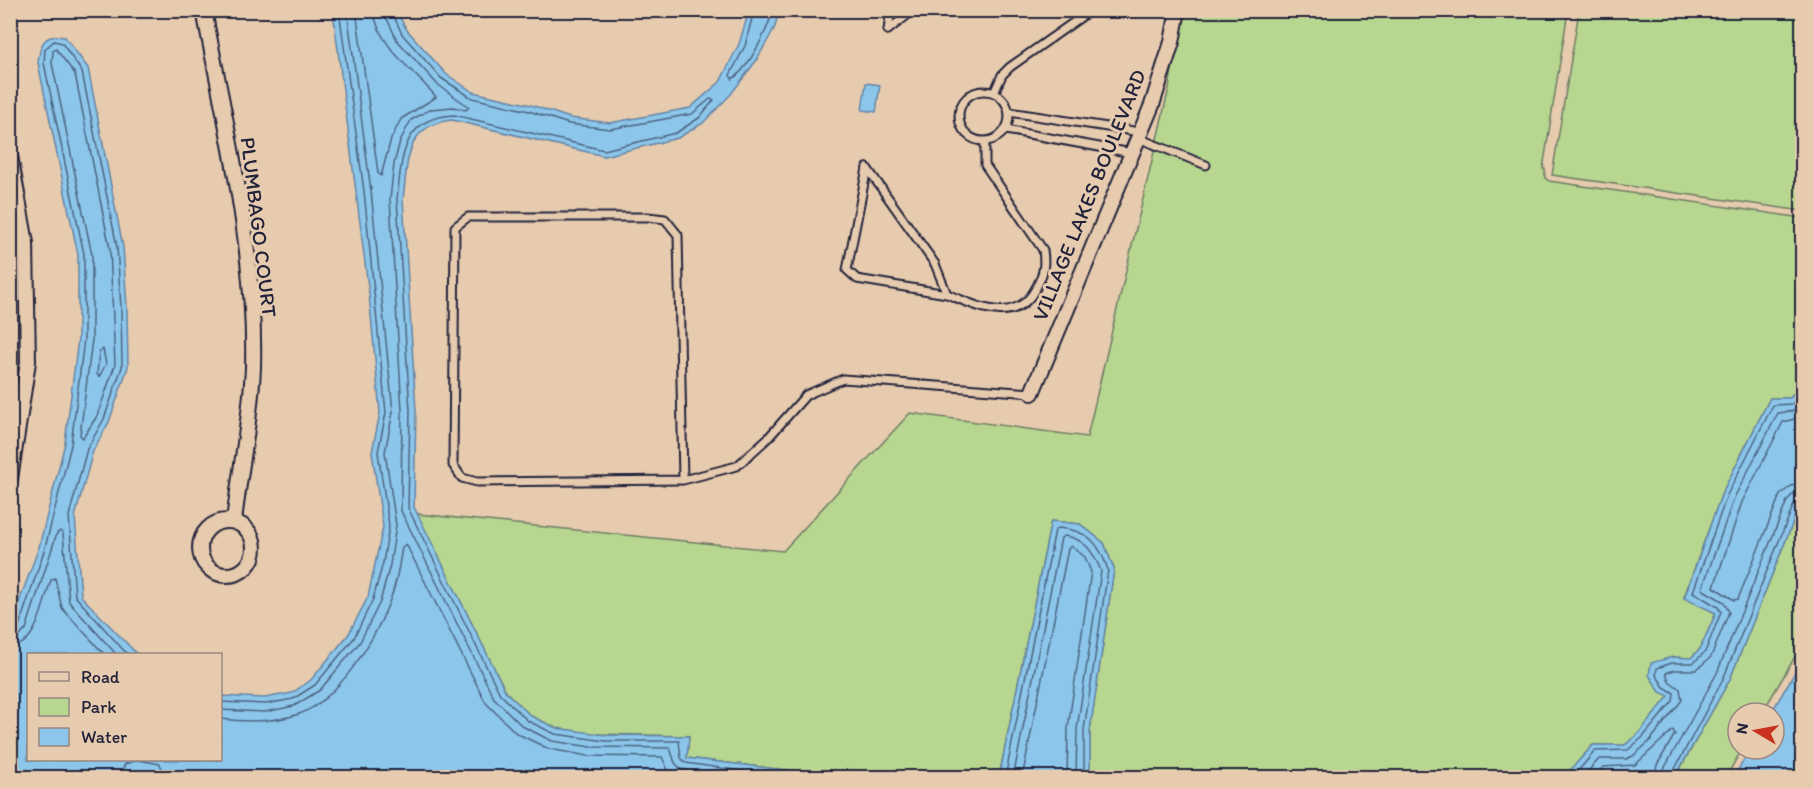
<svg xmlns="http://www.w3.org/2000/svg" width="1813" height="788" font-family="Itim,sans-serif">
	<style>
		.green { fill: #b7d68f; stroke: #6c7c65; stroke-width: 1.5 }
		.water { fill: #8cc6eb; stroke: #6284a5; stroke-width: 1.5 }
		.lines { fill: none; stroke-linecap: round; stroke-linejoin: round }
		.shore { stroke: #4c6481; stroke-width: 1.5 }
		.lane-casing { stroke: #22223b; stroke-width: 11 }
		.street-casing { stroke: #22223b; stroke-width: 18 }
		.lane { stroke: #e7cbae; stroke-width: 7 }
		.street { stroke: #e7cbae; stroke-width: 14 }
		.labels { text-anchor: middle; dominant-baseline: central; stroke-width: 6; stroke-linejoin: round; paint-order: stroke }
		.street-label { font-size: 21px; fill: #22223b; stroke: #e7cbae }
	</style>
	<rect width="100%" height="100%" fill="#e7cbae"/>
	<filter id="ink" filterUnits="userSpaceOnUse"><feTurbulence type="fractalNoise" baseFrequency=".0167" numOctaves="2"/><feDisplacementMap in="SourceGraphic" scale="12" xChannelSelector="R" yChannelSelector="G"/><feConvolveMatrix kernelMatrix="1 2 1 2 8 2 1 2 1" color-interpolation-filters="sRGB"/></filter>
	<g filter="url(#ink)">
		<g class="green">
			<path d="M1182 11H1568L1543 169H1545V178L1549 181 1802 218V383L1790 398H1770L1722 493 1684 597 1716 613 1700 649 1691 658 1672 657 1670 696 1639 733 1625 745H1593L1564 777H1090V731L1114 569 1104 543 1080 524 1051 521 999 777H842L687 758 689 736 592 734 556 728 531 716 506 692 417 514 783 551 910 413 1087 437 1169 88Z"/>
			<path d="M1579 11H1802V211L1552 175Z"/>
			<path d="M1802 500V645L1762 713H1738V749H1742L1726 777 1675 778 1730 679Z"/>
		</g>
		<g class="water">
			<path d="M333 11H396L407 30 446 74 473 92 531 105 570 118 610 123 690 108 720 82 739 44 749 11H779L775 27 756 61 731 94 703 123 678 138 604 156 452 120C405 125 408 160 403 199L416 411 414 507 506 692 531 716 556 728 607 735 689 736 687 758 842 777 167 778 139 773 129 778 11 777V639L15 613 39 547 65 443 78 339V255L38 63C40 43 44 33 65 37L88 68 123 247 127 307 128 367 109 422 93 451 75 517 81 596 137 654H28V760H220L221 696 265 698 292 693 311 680 348 635 368 597 383 527 372 452 380 413 369 294Z"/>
			<path d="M866 83 880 85 876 112 862 110Z"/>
			<path d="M1802 383V500L1730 679 1675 777H1564L1593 745H1625L1639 733 1669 696 1660 692 1649 675 1651 663 1672 657 1691 658 1700 649 1716 613 1684 598 1722 493 1770 398H1790Z"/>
			<path d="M1051 521 1080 524 1104 543 1114 569 1090 731V777H999Z"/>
			<path d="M1802 660V776L1734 777 1750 749H1774V713H1771Z"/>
		</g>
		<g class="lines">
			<g class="shore">
				<path d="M356 10 378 173 381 176 391 139 401 119 436 97C417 73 376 45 374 10"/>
				<path d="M383 10 397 40 437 84 469 107 466 110 453 107 431 109 411 120 400 141 394 164 390 199 402 411 401 511 494 698 522 726 552 741 591 747 670 748 675 763 681 769 729 778"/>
				<path d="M391 10 402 34 441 78 472 98 529 111 569 124 610 129 692 114 710 99 714 100 699 118 676 133 604 150 454 115C402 117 402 157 397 199L410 411 408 508 500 694 528 721 555 734 606 741H679L681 758 686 763 791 778"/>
				<path d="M754 10 745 46 730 75 732 79C749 69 768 29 773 10"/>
				<path d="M56 49 75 74 110 249 115 365 97 416 83 438 80 435 92 340V255L52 63 53 51Z"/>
				<path d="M103 349 106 364 99 377 97 374 99 352Z"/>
				<path d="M1802 417 1783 422 1742 502 1714 587 1734 600 1738 599 1780 495 1791 486 1802 483"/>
				<path d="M10 630 19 626 45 548 71 445 84 339V254L44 63 45 49 54 41 62 43 82 72 117 247 121 308 122 367 104 419 87 449 69 516 75 596 127 654"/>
				<path d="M10 638 20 636 26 629 57 533 60 531 63 533 69 602 116 654"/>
				<path d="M10 647C38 646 43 602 51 580L55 578 62 608 104 654"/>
				<path d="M220 702 266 704 293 699 315 685 354 638 373 599 383 563 389 526 378 452 386 413 364 191 339 10"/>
				<path d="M220 710 265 712 294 706 320 690 360 642 380 602 390 565 396 525 385 452 393 412 371 191 347 10"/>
				<path d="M220 719C246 722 274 723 299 714 337 701 374 641 388 605 396 587 399 566 402 547L406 544 486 703 516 733 549 749 588 756 662 757 668 770 677 778"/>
				<path d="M119 778 125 764 138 760 160 764 166 778"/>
				<path d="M1005 778 1055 530 1058 528C1088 530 1099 542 1108 570L1084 730V778"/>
				<path d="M1013 778 1061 538 1064 536C1085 538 1094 553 1101 571L1077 729 1076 778"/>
				<path d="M1022 778 1068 549 1071 546 1085 557 1091 572 1068 728 1067 778"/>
				<path d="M1572 778 1595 751 1628 750 1643 737 1673 701 1674 693 1664 687 1656 675 1657 668 1672 663H1693L1705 652 1721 612 1718 607 1693 592 1727 495 1773 405 1792 404 1802 393"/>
				<path d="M1582 778 1599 759H1626L1633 756 1649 742 1682 700 1680 689 1669 681 1666 673 1674 670H1696L1711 657 1729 612 1724 602 1702 589 1734 498 1778 413 1794 411 1802 404"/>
				<path d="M1594 778 1603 767 1635 765 1673 730 1675 734 1657 765 1654 778"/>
				<path d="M1663 778 1664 769 1717 673 1787 501 1793 494 1802 492"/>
				<path d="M1670 778 1724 677 1794 504 1802 500"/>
			</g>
			<g class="lane-casing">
				<g id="lane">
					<path d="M888 30 914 10"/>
					<path d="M888 30 891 10"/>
					<circle cx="984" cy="116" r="25"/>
					<path d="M994 93 1002 75 1010 67 1084 15 1086 10"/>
					<path d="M1009 112 1140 132"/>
					<path d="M1006 130 1132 153"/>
					<path d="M1138 138 1206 165"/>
					<path d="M867 168 935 264 947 294C979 307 1017 327 1037 286 1044 274 1045 264 1043 250L985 165V142"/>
					<path d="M867 168 847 270 857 279 947 294"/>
					<path d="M683 480 678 235 665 219 648 217H468L455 227 453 465 462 478 477 482 683 480 737 466 769 437 806 395 843 379 1032 393"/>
				</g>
			</g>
			<g class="street-casing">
				<g id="street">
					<path d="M204 10C226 128 256 247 253 367 251 418 240 470 234 521"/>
					<path d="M10 156 26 243 28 362 10 479"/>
					<path d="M1032 393 1152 105 1172 42 1178 10"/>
					<circle cx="227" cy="548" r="27"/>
				</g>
			</g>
			<use href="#lane" class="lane"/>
			<use href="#street" class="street"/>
		</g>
	</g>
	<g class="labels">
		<g class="street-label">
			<text transform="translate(1089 195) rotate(-68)">VILLAGE LAKES BOULEVARD</text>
			<text transform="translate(259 227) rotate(83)">PLUMBAGO COURT</text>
		</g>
	</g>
	<rect width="1813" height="788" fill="none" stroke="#e7cbae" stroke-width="36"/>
	<rect x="18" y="18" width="1777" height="752" fill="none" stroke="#22223b" stroke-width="2" filter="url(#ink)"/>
	<rect x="27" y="653" width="195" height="108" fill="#e7cbae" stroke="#988780" stroke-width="1.5"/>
	<rect x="39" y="672" width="30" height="9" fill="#e7cbae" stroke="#988780" stroke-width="1.5"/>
	<text x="81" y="683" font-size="18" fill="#22223b">Road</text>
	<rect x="39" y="698" width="30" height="18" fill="#b7d68f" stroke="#988780" stroke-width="1.5"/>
	<text x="81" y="713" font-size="18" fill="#22223b">Park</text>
	<rect x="39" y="728" width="30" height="18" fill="#8cc6eb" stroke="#988780" stroke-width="1.5"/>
	<text x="81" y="743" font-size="18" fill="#22223b">Water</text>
	<g transform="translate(1756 731) rotate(280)"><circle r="28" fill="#e7cbae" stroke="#988780" stroke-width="1.5"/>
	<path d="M0-4.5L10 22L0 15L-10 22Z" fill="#c8321e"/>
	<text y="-9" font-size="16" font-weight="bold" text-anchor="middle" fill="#22223b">N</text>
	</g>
</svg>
